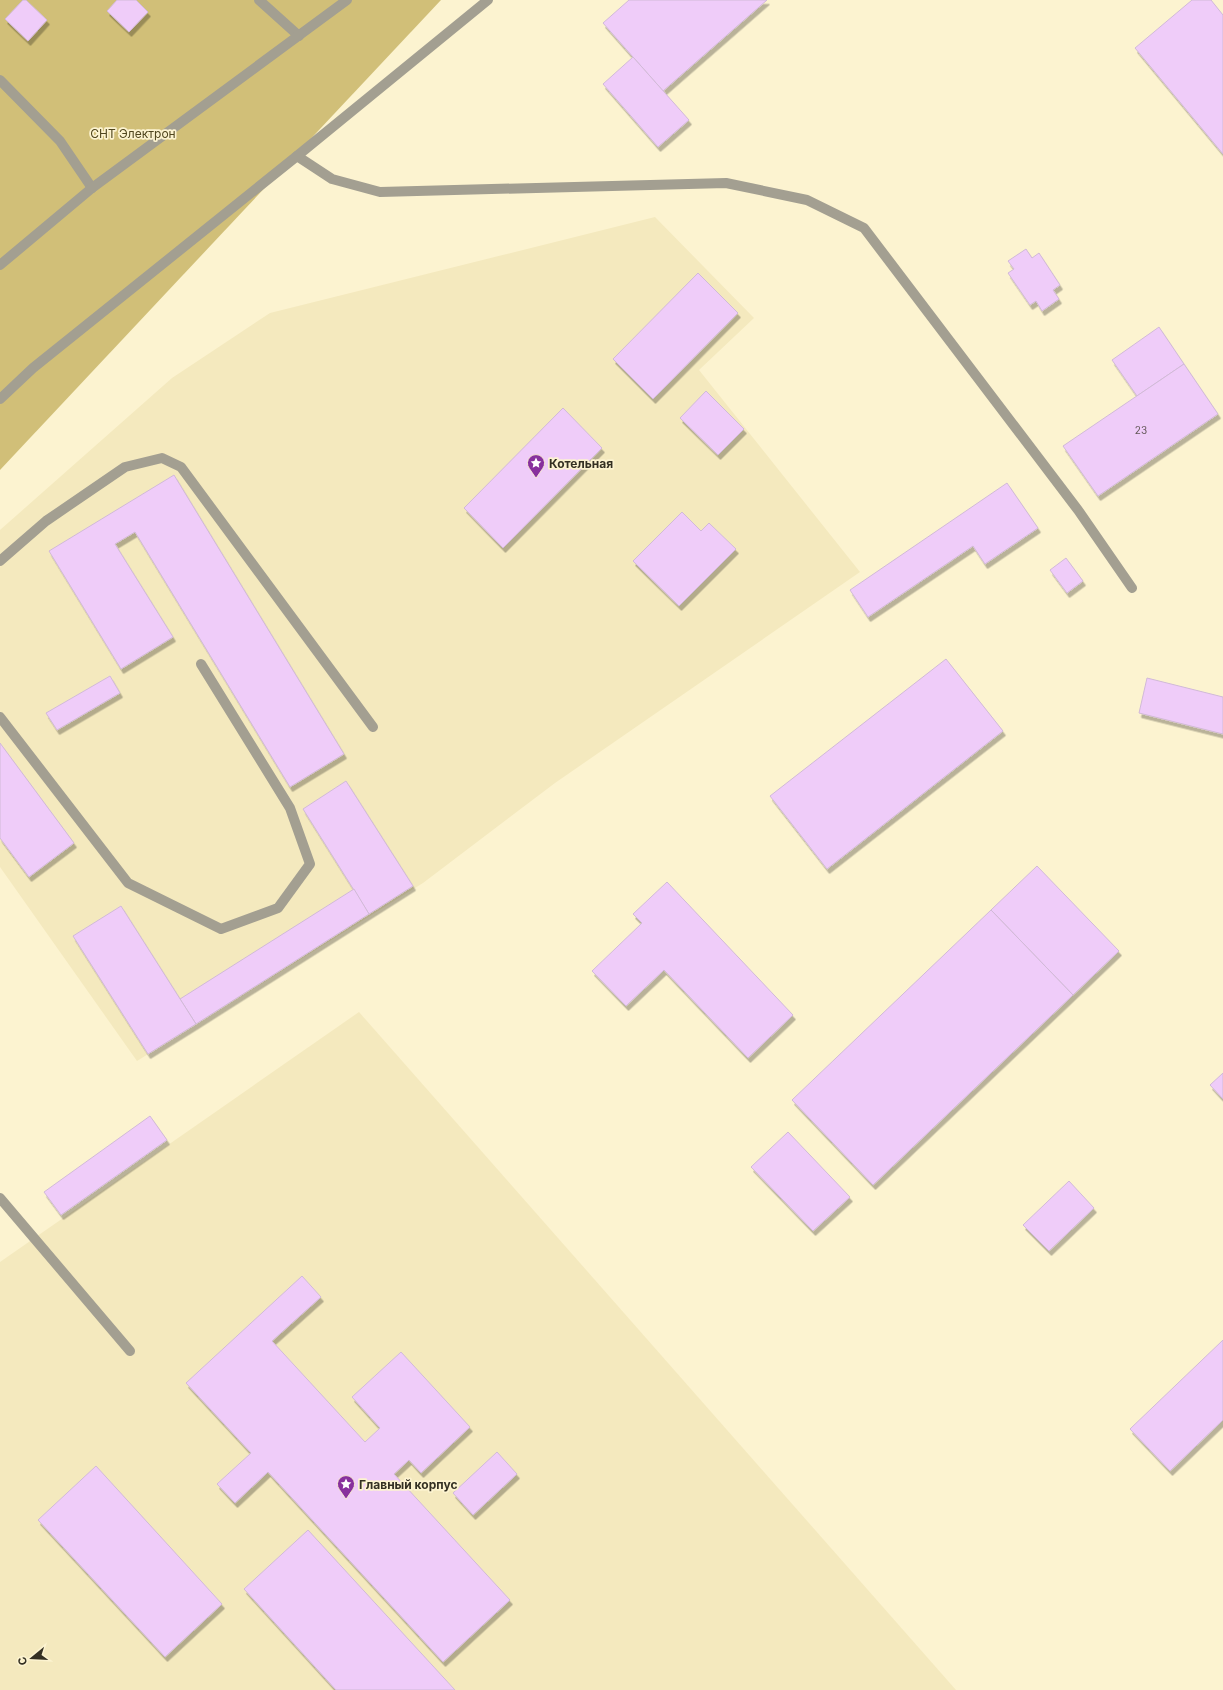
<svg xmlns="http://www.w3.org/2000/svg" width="1223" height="1690" font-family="Inter,sans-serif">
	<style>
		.built { fill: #f4e9be }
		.green { fill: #d1bf78 }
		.building { fill: #efccf9; stroke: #d1bad7; filter: url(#shadow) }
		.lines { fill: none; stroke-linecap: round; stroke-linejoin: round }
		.minor { stroke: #a39f91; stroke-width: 10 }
		.labels { text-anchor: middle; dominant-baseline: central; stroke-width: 3.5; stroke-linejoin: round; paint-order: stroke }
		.number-label { font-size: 10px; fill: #635758 }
		.park-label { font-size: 12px; fill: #4f451d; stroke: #fcf3d0 }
		.poi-label { font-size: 12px; font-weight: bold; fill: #343023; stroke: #fcf3d0; text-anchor: start }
	</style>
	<defs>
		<filter id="shadow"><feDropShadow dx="2.5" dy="4.5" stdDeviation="0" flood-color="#0004"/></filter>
	</defs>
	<rect width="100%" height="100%" fill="#fcf3d0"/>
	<g class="built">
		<path d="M655 217 754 318 699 370 860 572 555 783 423 883 137 1061 0 867V530L172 378 270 313Z"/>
		<path d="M359 1012 956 1690H0V1262Z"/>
	</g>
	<path class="green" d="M0 0H441L0 470Z"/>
	<g class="building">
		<path d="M23 0H26L47 20 28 41 5 19Z"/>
		<path d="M117 0H136L148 12 129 32 107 11Z"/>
		<path d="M629 0H767L663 91 603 23Z"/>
		<path d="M1192 0H1211L1223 15V154L1135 48Z"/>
		<path d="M633 57 689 120 658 147 603 84Z"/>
		<path d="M1026 249 1032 258 1039 253 1060 285 1053 290 1059 299 1042 311 1036 301 1030 305 1008 273 1014 269 1008 261Z"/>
		<path d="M698 273 738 313 653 399 613 359Z"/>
		<path d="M1159 327 1184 364 1137 396 1112 360Z"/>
		<path d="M1184 364 1218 414 1098 496 1063 446Z"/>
		<path d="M706 391 744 429 718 455 680 418Z"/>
		<path d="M563 408 602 448 503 548 464 508Z"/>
		<path d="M174 475 344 754 290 787 135 532 115 544 173 637 121 669 49 551Z"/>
		<path d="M1007 483 1038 528 985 564 973 546 868 617 850 590Z"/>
		<path d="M682 512 701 531 709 523 736 549 679 606 633 561Z"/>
		<path d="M1066 558 1083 581 1067 593 1050 570Z"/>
		<path d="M946 659 1003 731 827 869 770 796Z"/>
		<path d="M110 676 120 693 57 730 46 713Z"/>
		<path d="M1147 678 1223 697V734L1139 713Z"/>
		<path d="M0 743 74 843 29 877 0 838Z"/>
		<path d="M346 781 413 886 369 914 303 809Z"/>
		<path d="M1037 866 1119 951 1073 995 991 910Z"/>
		<path d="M667 882 793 1015 748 1058 664 970 626 1006 592 971 642 923 633 914Z"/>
		<path d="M354 889 369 914 196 1024 180 999Z"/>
		<path d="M121 906 196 1024 148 1054 73 936Z"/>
		<path d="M991 910 1073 995 873 1185 792 1100Z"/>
		<path d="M1223 1073V1099L1210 1085Z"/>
		<path d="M150 1116 167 1140 61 1215 44 1192Z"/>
		<path d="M788 1132 850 1197 813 1231 751 1167Z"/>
		<path d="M1069 1181 1094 1208 1049 1251 1023 1225Z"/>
		<path d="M302 1276 321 1297 272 1341 365 1442 380 1428 352 1397 401 1352 470 1427 421 1473 409 1460 394 1474 510 1600 443 1662 268 1472 235 1503 217 1484 251 1453 186 1383Z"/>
		<path d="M1223 1340V1420L1170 1471 1130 1429Z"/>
		<path d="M497 1452 517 1474 473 1515 453 1493Z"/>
		<path d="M96 1466 222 1604 165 1657 38 1520Z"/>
		<path d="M308 1530 455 1690H336L244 1589Z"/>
	</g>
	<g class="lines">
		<g class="minor">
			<path d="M259 0 299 36"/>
			<path d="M0 80 60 141 92 188"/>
			<path d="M297 156 332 179 380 192 726 183 807 200 864 228 1078 510 1132 588"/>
			<path d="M0 265 92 188 347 0"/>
			<path d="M0 399 33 368 297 156 488 0"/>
			<path d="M0 561 46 521 125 467 162 458 181 467 373 727"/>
			<path d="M0 717 128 883 221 929 278 908 310 864 290 808 201 664"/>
			<path d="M0 1198 130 1351"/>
		</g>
	</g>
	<defs>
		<g id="sight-pin" transform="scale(0.9)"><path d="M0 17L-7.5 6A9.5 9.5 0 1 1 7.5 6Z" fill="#88309d" stroke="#fcf3d0"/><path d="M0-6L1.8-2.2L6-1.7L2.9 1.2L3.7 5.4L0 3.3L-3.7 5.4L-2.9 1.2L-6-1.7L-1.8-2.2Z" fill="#fff"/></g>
	</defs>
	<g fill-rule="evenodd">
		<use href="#sight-pin" x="536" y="463"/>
		<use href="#sight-pin" x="346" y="1484"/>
	</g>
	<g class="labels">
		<g class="number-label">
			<text x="1141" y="430">23</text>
		</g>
		<g class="park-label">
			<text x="133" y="133">СНТ Электрон</text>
		</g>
		<g class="poi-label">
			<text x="549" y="463">Котельная</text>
			<text x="359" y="1484">Главный корпус</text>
		</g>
	</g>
	<g transform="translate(32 1658) rotate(252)" stroke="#fcf3d0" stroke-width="3" paint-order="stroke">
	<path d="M0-3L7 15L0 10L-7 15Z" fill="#343023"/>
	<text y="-6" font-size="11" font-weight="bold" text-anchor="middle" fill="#343023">С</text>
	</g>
</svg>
